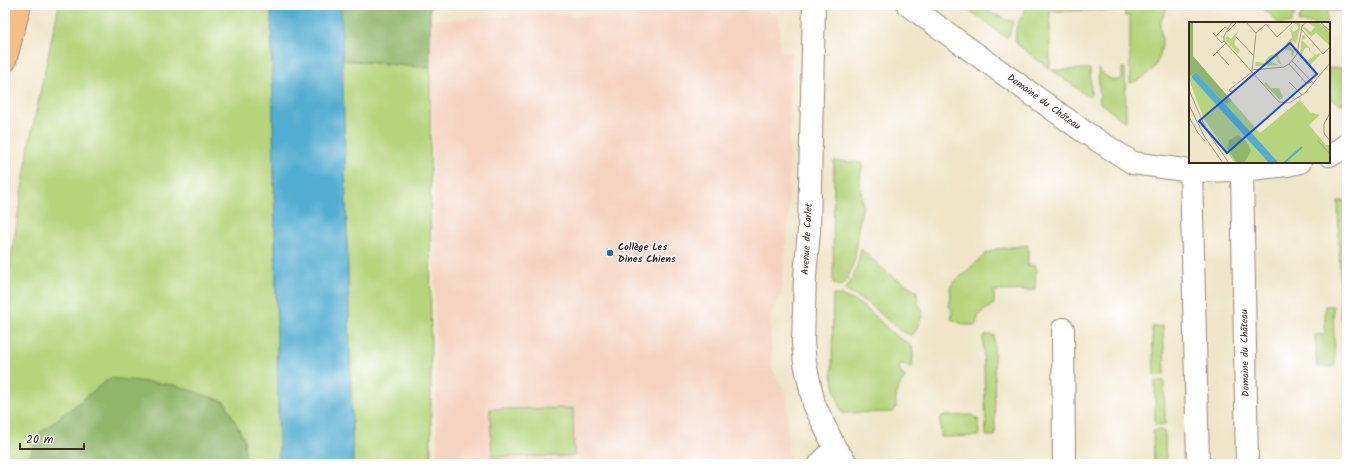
<svg xmlns="http://www.w3.org/2000/svg" width="1352" height="469" font-family="Kalam,sans-serif">
	<style>
		.built { fill: #f4d3c0 }
		.green { fill: #b5d47b; stroke: #787f4c }
		.forest { fill: #90b66b; stroke: #667044 }
		.water { fill: #52add0; stroke: #466c77 }
		.lines { fill: none; stroke-linecap: round; stroke-linejoin: round }
		.minor-casing { stroke: #958874; stroke-width: 24 }
		.highway-casing { stroke: #958874; stroke-width: 24 }
		.minor { stroke: #fff; stroke-width: 22 }
		.highway { stroke: #f6be87; stroke-width: 22 }
		.poi-dot { fill: #1f6fb2; stroke: #fff; stroke-width: 1.5 }
		.labels { text-anchor: middle; dominant-baseline: central; stroke-width: 3; stroke-linejoin: round; paint-order: stroke }
		.street-label { font-size: 10px; fill: #3b2a1e; stroke: #fff }
		.poi-label { font-size: 10px; font-weight: bold; fill: #3b2a1e; stroke: #fff; text-anchor: start }
		.inset-river { fill: none; stroke: #52add0; stroke-width: 2 }
		.inset-road { fill: none; stroke: #a79b85; stroke-width: 1 }
		.view { fill: #1d4ed8; fill-opacity: 0.15; stroke: #1d4ed8; stroke-width: 2 }
		.inset-edge { fill: none; stroke: #3b2a1e; stroke-width: 2 }
	</style>
	<rect width="100%" height="100%" fill="#fff"/>
	<filter id="ink" filterUnits="userSpaceOnUse"><feTurbulence type="fractalNoise" baseFrequency=".025" numOctaves="2"/><feDisplacementMap in="SourceGraphic" scale="8" xChannelSelector="R" yChannelSelector="G"/><feConvolveMatrix kernelMatrix="1 2 1 2 8 2 1 2 1" color-interpolation-filters="sRGB"/></filter>
	<filter id="wash" filterUnits="userSpaceOnUse"><feTurbulence type="fractalNoise" baseFrequency=".012" numOctaves="4" result="noise"/><feDisplacementMap in="SourceGraphic" scale="16" xChannelSelector="R" yChannelSelector="G"/><feGaussianBlur stdDeviation="0.9" result="paint"/><feColorMatrix in="noise" values="0 0 0 0 0 0 0 0 0 0 0 0 0 0 0 0 0 1.4 0 .05"/><feComposite in="paint" operator="in"/></filter>
	<g filter="url(#wash)">
		<rect width="100%" height="100%" fill="#efe6c9"/>
		<path class="built" d="M640 10 767 11 779 16 780 52 791 53 789 212 781 295 770 317 772 369 787 393 789 464H437L431 20 548 14 571 16 608 15Z"/>
		<g class="green">
			<path d="M59 5H271L279 464H5V318L7 285 30 140Z"/>
			<path d="M962 5H990L988 10C991 15 996 15 1001 16 1005 21 1008 20 1013 21L1009 35 1006 37 1004 36Z"/>
			<path d="M1029 5H1169C1166 11 1161 19 1160 25 1159 29 1162 34 1162 38 1162 61 1153 76 1130 83V16H1125V10L1050 11V69L1017 44C1011 31 1022 15 1029 5Z"/>
			<path d="M1274 5H1297L1291 23H1278L1270 14 1262 8 1263 7Z"/>
			<path d="M1304 5H1347V11H1327V23H1298Z"/>
			<path d="M342 60 430 68 431 464H353Z"/>
			<path d="M1122 68H1125L1126 121H1124L1100 103 1098 69C1105 75 1110 82 1120 80L1122 77Z"/>
			<path d="M1329 68H1347V105L1338 103 1329 98Z"/>
			<path d="M1090 69 1091 95 1089 97 1052 70Z"/>
			<path d="M834 161 863 163 860 176V185L863 205 857 233 855 258 847 280 841 286 833 283Z"/>
			<path d="M1338 201H1344L1347 204V310L1341 318Z"/>
			<path d="M1028 245V266H1036L1035 290 994 291V304L979 314 976 325H965L951 319C952 315 953 309 949 306L951 297 950 288 952 284 986 254 996 249Z"/>
			<path d="M861 249 890 275 917 291 918 304 922 309 923 313 916 330 912 335 900 331 871 305 845 290C856 275 857 267 861 249Z"/>
			<path d="M833 295C857 294 879 322 896 336 901 340 907 341 912 346L913 356 912 368 908 367 901 363 899 367 901 374 906 377C897 387 895 394 896 408L893 412 842 413 835 390 832 374Z"/>
			<path d="M1325 306H1333L1335 366 1317 367 1315 335 1325 334Z"/>
			<path d="M1163 326 1165 373 1162 375H1154L1152 327Z"/>
			<path d="M985 335H994L995 436H986L983 337Z"/>
			<path d="M1155 381H1164L1165 424 1155 425Z"/>
			<path d="M573 408 574 456 492 457 490 409Z"/>
			<path d="M973 415 975 418 978 419 979 436 941 437 940 418 942 416Z"/>
			<path d="M1162 430 1165 433 1166 464H1154L1153 431Z"/>
			<path d="M578 462V464H489Z"/>
		</g>
		<g class="forest">
			<path d="M341 5H430V68L342 60Z"/>
			<path d="M110 378 175 385 225 402 244 439 246 464H26L40 433Z"/>
		</g>
		<path class="water" d="M271 5H341L353 464H279Z"/>
	</g>
	<g filter="url(#ink)">
		<g class="lines">
			<g class="minor-casing">
				<g id="minor">
					<path d="M814 5 809 231 805 276 803 343 805 363 814 404 835 448 847 464"/>
					<path d="M908 5 1083 131 1133 163 1191 171 1242 170 1287 165 1300 162"/>
					<path d="M1329 155 1335 153 1347 144"/>
					<path d="M1242 170 1247 464"/>
					<path d="M1191 171 1198 464"/>
					<path d="M1063 329 1064 464"/>
					<path d="M820 464 835 448"/>
				</g>
			</g>
			<g class="highway-casing">
				<path id="highway" d="M5 61 20 5"/>
			</g>
			<use href="#minor" class="minor"/>
			<use href="#highway" class="highway"/>
		</g>
	</g>
	<circle class="poi-dot" cx="610" cy="253" r="4"/>
	<g class="labels">
		<g class="street-label">
			<text transform="translate(1044 102) rotate(36)">Domaine du Château</text>
			<text transform="translate(807 239) rotate(-87)">Avenue de Carlet</text>
			<text transform="translate(1245 353) rotate(-91)">Domaine du Château</text>
		</g>
		<g class="poi-label">
			<text x="618" y="247">Collège Les<tspan x="618" dy="12">Dines Chiens</tspan></text>
		</g>
	</g>
	<g transform="translate(1189 22)">
		<rect width="141" height="141" fill="#efe6c9"/>
		<path d="M107 0 112 2 107 22 104 19 100 23 103 27 107 26 103 35 102 29 95 27 97 24 99 26 97 22 103 15 101 6 105 10 110 6 107 2 104 3ZM129 0 141 11 140 23 127 11 122 15 114 6 116 5 122 10 126 5 119 1ZM49 9 45 22 51 28 49 32 36 17 38 14 42 17ZM115 13 117 16 113 18 121 26V29L127 33 130 31 132 32 120 44 119 38 126 33 120 29V26H116L112 34 117 37 118 43 111 34 113 14ZM88 31 92 42 88 40 90 38 86 35 81 39 89 43 66 44 67 40 78 41 76 39 80 34ZM2 54 80 141 45 140 15 97 2 63 0 55ZM77 60 82 66H90L94 75 91 78 75 62ZM111 78 121 90 131 93 120 103 137 123H141V141H90L37 83 43 79 71 111Z" fill="#b5d47b"/>
		<path d="M0 0H4V34L43 79 37 83 7 50 0 55ZM49 113 57 119 62 129 55 141H48L38 126 40 118Z" fill="#90b66b"/>
		<path d="M7 50 37 83 90 141H80L4 57 2 54Z" fill="#52add0"/>
		<path class="inset-river" d="M95 141 113 125"/>
		<path class="inset-road" d="M43 0 35 14V19L90 80 100 81 116 71 141 41M57 0 67 11 77 2 88 15 104 0M131 0 141 9M113 8 134 32 141 25M38 10 48 0M24 11 33 21 35 19M27 14 36 5 39 7M47 15 65 34M28 30 40 43M24 34 37 21M103 39 125 62M100 42 118 62 122 60M64 48 95 45 100 42 108 32 113 4 118 0M65 52 49 65 42 70 40 68 63 50 67 11M100 60 113 73M0 68 18 109 40 141M0 83 15 114 34 141M141 91 135 102V111L141 119M0 95 9 111 16 119M129 119 141 132"/>
		<path class="view" d="M101 21 128 52 38 131 10 99Z"/>
		<rect width="141" height="141" class="inset-edge"/>
	</g>
	<rect width="1352" height="469" fill="none" stroke="#fff" stroke-width="20"/>
	<path d="M20 443v6h64v-6" fill="none" stroke="#3b2a1e" stroke-width="2"/>
	<text x="26" y="443" font-size="12" fill="#3b2a1e" stroke="#ffffff" stroke-width="3" paint-order="stroke">20 m</text>
</svg>
